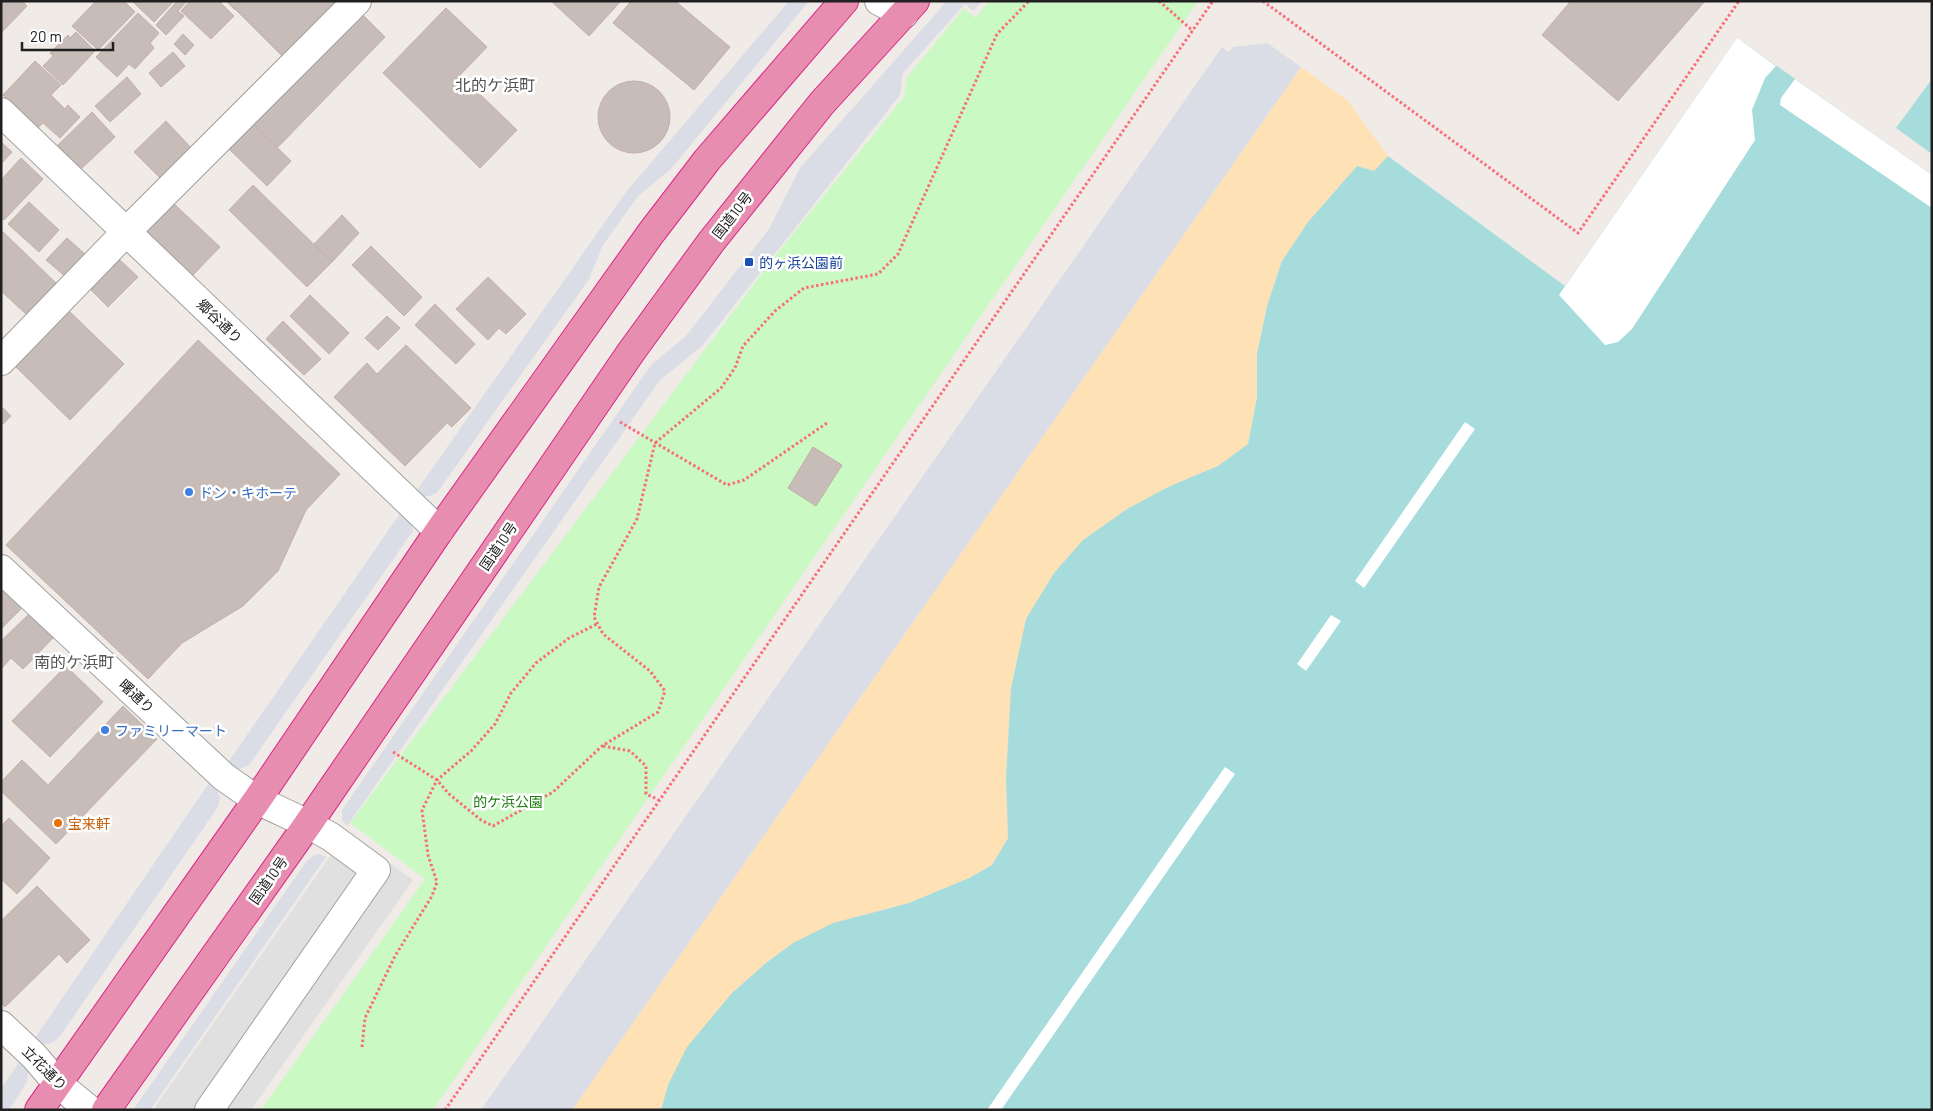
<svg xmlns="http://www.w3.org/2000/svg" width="1933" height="1111" font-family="Barlow,'Noto Sans JP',sans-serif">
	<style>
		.sand { fill: #ffe1b6 }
		.park { fill: #caf9c4 }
		.parking { fill: #e0e0e0 }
		.plaza { fill: #dadde6 }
		.water { fill: #a7dcdd }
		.pier { fill: #fff }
		.building { fill: #c8bcb9; stroke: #c2afa8 }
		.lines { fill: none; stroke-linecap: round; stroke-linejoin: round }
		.minor-casing { stroke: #a1a1a1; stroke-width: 30 }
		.highway-casing { stroke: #db2788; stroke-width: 30 }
		.path { stroke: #f96e7b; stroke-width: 3; stroke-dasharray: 2.5 2.5; stroke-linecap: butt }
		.minor { stroke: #fff; stroke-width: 28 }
		.highway { stroke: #e78eb0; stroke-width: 28 }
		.transit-dot { fill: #1a4fb4; stroke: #fff; stroke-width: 2 }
		.shop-dot { fill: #3f7fe0; stroke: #fff; stroke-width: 2 }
		.food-dot { fill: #e8710a; stroke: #fff; stroke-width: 2 }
		.labels { text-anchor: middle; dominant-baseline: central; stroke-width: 5; stroke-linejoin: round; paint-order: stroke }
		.street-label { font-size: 14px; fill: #202020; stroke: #fff }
		.transit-label { font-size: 14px; fill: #164399; stroke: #fff; text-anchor: start }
		.shop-label { font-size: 14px; fill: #366cbe; stroke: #fff; text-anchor: start }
		.park-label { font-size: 14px; fill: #197f0c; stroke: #fff }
		.food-label { font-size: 14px; fill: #c56008; stroke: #fff; text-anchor: start }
		.quarter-label { font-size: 16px; fill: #535353; stroke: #fff }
	</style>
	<rect width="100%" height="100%" fill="#f0ebe6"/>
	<path class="sand" d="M1301 67 1348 101 1388 156 1374 171 1357 166 1308 222 1282 261 1267 306 1257 354V397L1248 444 1218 466 1170 486 1127 509 1083 540 1026 619 1011 688 1006 778 1008 838 992 865 969 878 909 903 833 923 793 943 766 963 732 993 668 1085 661 1110H572Z"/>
	<path class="park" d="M990 1H1198L433 1110H261L425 879 350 823 775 256 904 97 907 77 964 8 975 18Z"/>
	<path class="parking" d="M347 832 413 880 251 1110H153Z"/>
	<g class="plaza">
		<path d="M789 1H809L671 169 638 196 603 245 589 279 437 493 429 496H421L415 493 626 192Z"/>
		<path d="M947 1H982L973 11 965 4 903 73 900 95 703 345 660 380 347 826 342 820V810L651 365 686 336 769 229 800 168Z"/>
		<path d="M1267 43 1301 67 572 1110H481L1222 47 1229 52 1233 47Z"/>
		<path d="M403 509 411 520 413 531 249 765 240 769 233 768 227 764Z"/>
		<path d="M211 780 216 787 220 798 218 807 60 1036 55 1041 48 1044H43L33 1041Z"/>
		<path d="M319 854 326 857 150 1110H133L306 862 314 855Z"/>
		<path d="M21 1060 28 1071 27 1082 9 1110H1V1088Z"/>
	</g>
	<g class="water">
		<path d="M1737 38 1932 175V1110H661L668 1085 687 1047 732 993 766 963 793 943 833 923 909 903 969 878 992 865 1008 838 1006 778 1011 688 1026 619 1054 573 1083 540 1127 509 1170 486 1218 466 1248 444 1257 397V354L1267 306 1282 261 1308 222 1357 166 1374 171 1388 156 1565 286Z"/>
		<path d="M1932 79V154L1896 128Z"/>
	</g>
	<g class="pier">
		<path d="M1737 38 1776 66 1765 78 1752 110 1755 140 1632 329 1618 342 1605 345 1559 295Z"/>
		<path d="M1795 79 1932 175V208L1780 105 1781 98Z"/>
		<path d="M1465 422 1475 429 1364 588 1355 581Z"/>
		<path d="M1331 615 1341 621 1306 671 1297 664Z"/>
		<path d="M1225 767 1235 774 1001 1110H987Z"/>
	</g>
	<g class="building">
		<path d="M1 1H22L27 6 1 33Z"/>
		<path d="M96 1H124L135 12 98 50 72 26Z"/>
		<path d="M134 1H174L154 22 133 2Z"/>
		<path d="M177 1H187L178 11 184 16 166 35 156 25Z"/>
		<path d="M190 1H219L234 16 211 39 181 11Z"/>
		<path d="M226 1H243L235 10Z"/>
		<path d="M241 1H335L282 56 234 8Z"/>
		<path d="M551 1H621L589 36Z"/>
		<path d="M631 1H675L730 47 694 90 613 23Z"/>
		<path d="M1571 1H1705L1618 101 1542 35Z"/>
		<path d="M446 8 487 47 460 75 517 130 480 168 383 73Z"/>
		<path d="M358 10 385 37 277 148 250 121Z"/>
		<path d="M138 13 159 33 150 43 154 48 135 69 129 64 117 77 96 57Z"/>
		<path d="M76 32 95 51 63 85 43 66 53 56 50 53 68 35 70 38Z"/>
		<path d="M183 34 194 45 185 55 174 44Z"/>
		<path d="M173 52 185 66 161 87 149 73Z"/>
		<path d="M35 61 61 85 51 95 65 109 68 105 80 117 60 138 43 123 38 128 3 95Z"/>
		<path d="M127 77 141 94 110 122 95 106Z"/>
		<circle cx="634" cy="117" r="36"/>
		<path d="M92 112 115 137 81 169 58 145Z"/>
		<path d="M166 121 194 151 163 181 134 152Z"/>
		<path d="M250 121 291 161 267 186 226 146Z"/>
		<path d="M1 142 12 152 1 164Z"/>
		<path d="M21 158 43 179 4 220 1 218V180Z"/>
		<path d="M253 185 332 262 307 287 229 210Z"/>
		<path d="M29 202 59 230 39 252 8 224Z"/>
		<path d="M172 202 220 247 190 278 142 233Z"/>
		<path d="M342 215 359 233 332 262 314 244Z"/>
		<path d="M1 230 56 283 26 314 1 291Z"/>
		<path d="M67 238 86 255 66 277 46 260Z"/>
		<path d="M371 246 422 297 404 316 352 265Z"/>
		<path d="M120 260 138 277 108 307 91 290Z"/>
		<path d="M488 277 526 314 506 334 499 328 488 340 456 309Z"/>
		<path d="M310 295 349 333 329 354 290 316Z"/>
		<path d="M435 304 475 344 456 364 415 325Z"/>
		<path d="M69 311 124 364 70 420 15 366Z"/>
		<path d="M387 316 400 328 378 350 365 338Z"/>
		<path d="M283 321 321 359 304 375 266 339Z"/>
		<path d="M198 340 340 474 306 510 278 571 243 606 182 643 148 679 6 545Z"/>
		<path d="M406 345 471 408 452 427 447 423 405 466 334 397 367 363 377 374Z"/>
		<path d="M1 406 11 416 1 426Z"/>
		<path d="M813 447 842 465 816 506 788 488Z"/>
		<path d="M1 588 22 608 1 629Z"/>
		<path d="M29 614 53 638 23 669 11 658 1 669V641Z"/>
		<path d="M66 666 103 702 50 757 12 721Z"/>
		<path d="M123 706 157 739 56 844 1 791V782L22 760 48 785Z"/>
		<path d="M9 818 50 858 17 894 1 879V826Z"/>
		<path d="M37 886 90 940 67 963 59 954 5 1007 1 1003V921Z"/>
	</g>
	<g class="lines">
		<g class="minor-casing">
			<g id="minor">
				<path d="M879 1 904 14"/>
				<path d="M1 112 439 531"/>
				<path d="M1 361 127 231 357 1"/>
				<path d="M1 569 224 777 257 800 308 824 331 837 376 870 209 1110"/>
				<path d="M1 1025 34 1056 57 1083 90 1110"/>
			</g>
		</g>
		<g class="highway-casing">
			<g id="highway">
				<path d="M39 1110 257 800 439 531 651 233 707 160 844 1"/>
				<path d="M106 1110 308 824 631 352 711 242 822 103 915 1"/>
			</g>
		</g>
		<g class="path">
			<path d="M1159 1 1193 31"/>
			<path d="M1263 1 1578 233 1739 1"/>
			<path d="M620 422 727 485 744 480 827 423"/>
			<path d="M603 746 630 751 646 766V794L659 800"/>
			<path d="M393 752 437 780 449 794 481 820 493 826 553 792 602 746 658 712 665 691 650 671 603 634 594 617 599 587 637 519 655 443 721 388 735 368 743 346 775 311 804 288 878 274 898 254 997 34 1029 1"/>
			<path d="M362 1047 365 1018 395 956 432 896 437 882 428 855 422 810 437 780 471 751 495 724 511 693 536 663 569 638 597 624"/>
			<path d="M445 1110 1213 1"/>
		</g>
		<use href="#minor" class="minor"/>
		<use href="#highway" class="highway"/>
	</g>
	<rect class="transit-dot" x="744" y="257" width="10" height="10" rx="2.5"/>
	<g class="shop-dot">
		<circle cx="189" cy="492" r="5"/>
		<circle cx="105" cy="730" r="5"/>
	</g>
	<circle class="food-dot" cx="58" cy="823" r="5"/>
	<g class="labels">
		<g class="street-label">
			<text transform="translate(732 215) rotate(-52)">国道10号</text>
			<text transform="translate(220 321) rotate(44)">郷谷通り</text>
			<text transform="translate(498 546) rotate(-56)">国道10号</text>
			<text transform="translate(137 696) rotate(43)">曙通り</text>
			<text transform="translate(268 880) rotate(-55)">国道10号</text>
			<text transform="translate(45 1068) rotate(45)">立花通り</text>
		</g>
		<g class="transit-label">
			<text x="759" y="262">的ヶ浜公園前</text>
		</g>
		<g class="shop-label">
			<text x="199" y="492">ドン・キホーテ</text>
			<text x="115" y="730">ファミリーマート</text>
		</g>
		<g class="park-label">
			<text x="508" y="801">的ケ浜公園</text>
		</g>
		<g class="food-label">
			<text x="68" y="823">宝来軒</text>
		</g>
		<g class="quarter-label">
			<text x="495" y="84">北的ケ浜町</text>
			<text x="74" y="661">南的ケ浜町</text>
		</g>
	</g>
	<rect width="1933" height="1111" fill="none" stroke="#202020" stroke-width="5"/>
	<path d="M22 42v8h91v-8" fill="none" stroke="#202020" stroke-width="2.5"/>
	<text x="30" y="42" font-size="15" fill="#202020" stroke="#ffffff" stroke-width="4" paint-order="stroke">20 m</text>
</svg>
